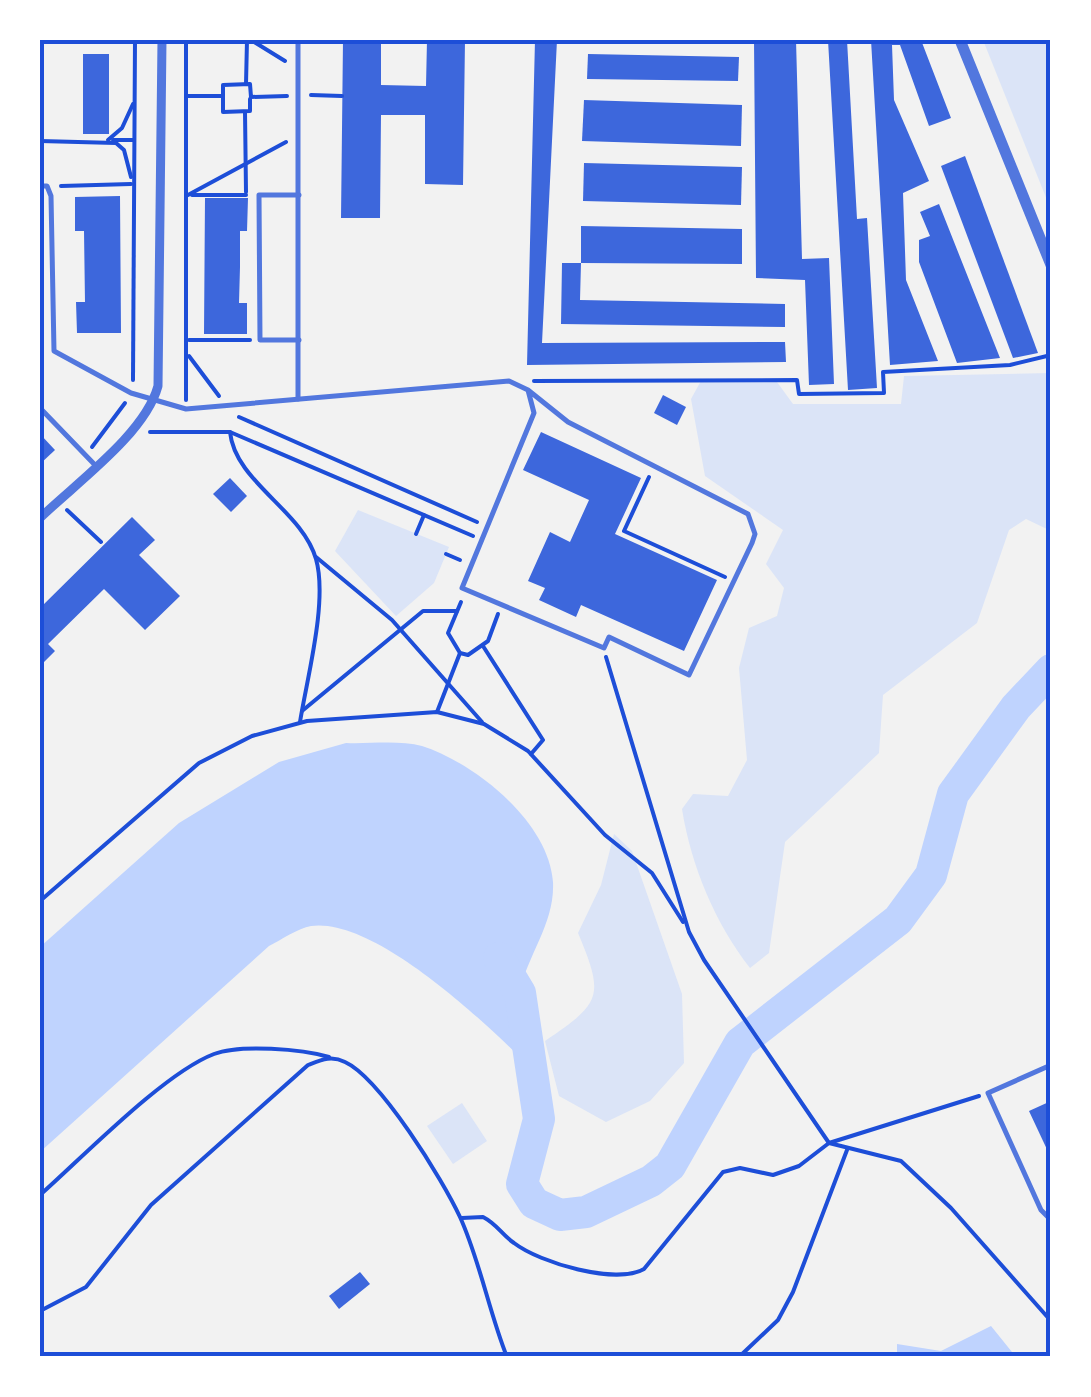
<svg xmlns="http://www.w3.org/2000/svg" width="1091" height="1397" font-family="Inter,sans-serif">
	<style>
		.green { fill: #dbe4f7 }
		.water { fill: #bfd3fe }
		.lines { fill: none; stroke-linecap: round; stroke-linejoin: round }
		.river { stroke: #bfd3fe; stroke-width: 32 }
		.building { fill: #3d67dc }
		.path { stroke: #1d4ed8; stroke-width: 4 }
		.service { stroke: #5277de; stroke-width: 5 }
		.minor { stroke: #5277de; stroke-width: 9 }
		.tertiary { stroke: #5277de; stroke-width: 11 }
		.neatline { fill: none; stroke: #1d4ed8; stroke-width: 4 }
	</style>
	<rect width="100%" height="100%" fill="#f2f2f2"/>
	<g class="green">
		<path d="M983 40H1051V210Z"/>
		<path d="M1051 373V531L1026 519 1009 530 977 623 883 695 879 753 785 842 769 953 750 968C715 923 691 866 682 809L693 794 728 796 747 760 739 668 749 628 777 616 784 588 766 564 783 530 705 476 691 399 702 379 777 382 793 404H901L904 376Z"/>
		<path d="M358 510 449 547 434 583 396 616 335 551Z"/>
		<path d="M614 834 632 851 682 994 684 1063 650 1101 606 1122 559 1096 545 1041C601 1003 605 997 578 933L601 885Z"/>
		<path d="M462 1103 487 1141 453 1164 427 1126Z"/>
	</g>
	<g class="water">
		<path d="M346 743C369 744 400 740 422 746 475 763 549 822 553 882 555 923 528 954 520 991 516 1012 527 1045 530 1067 487 1024 375 917 311 926 298 928 281 940 269 946L40 1152V947L179 823 279 762Z"/>
		<path d="M991 1326 1016 1357H897V1344L941 1351Z"/>
	</g>
	<g class="lines">
		<path class="river" d="M499 958 520 993 539 1119 522 1184 534 1203 560 1215 586 1212 651 1181 670 1166 740 1043 898 920 931 875 953 794 1016 707 1051 670"/>
	</g>
	<g class="building">
		<path d="M343 40H381V85L426 86 427 40H465L463 185 425 184V115H381L380 218H341Z"/>
		<path d="M535 40H557L542 343 785 342 786 362 527 365Z"/>
		<path d="M754 40H796L802 259 829 258 834 384 809 385 805 280 756 278Z"/>
		<path d="M828 40H847L857 219 867 218 877 388 848 390Z"/>
		<path d="M871 40H921L951 118 929 126 900 45H892L894 100 929 181 903 193 906 280 938 361 890 365Z"/>
		<rect x="83" y="54" width="26" height="80"/>
		<path d="M588 54 739 57 738 81 587 79Z"/>
		<path d="M584 100 742 105 741 146 582 141Z"/>
		<path d="M965 156 1038 353 1013 358 941 166Z"/>
		<path d="M584 163 742 167 741 205 583 201Z"/>
		<path d="M120 196 121 333H77L76 302H85L84 231H75V197Z"/>
		<path d="M205 198H248L247 231H240V267L239 303H247V334H204Z"/>
		<path d="M939 204 1000 358 957 363 919 262V240L930 236 920 212Z"/>
		<path d="M581 226 742 229V264L581 263Z"/>
		<path d="M562 263H581L580 300 785 304V327L561 324Z"/>
		<path d="M663 395 686 407 677 425 654 413Z"/>
		<path d="M541 432 641 478 615 534 717 580 684 651 581 605 576 617 539 600 545 588 528 581 550 532 570 542 589 500 523 470Z"/>
		<path d="M40 434 55 450 40 464Z"/>
		<path d="M230 478 247 496 231 512 213 494Z"/>
		<path d="M132 517 155 540 139 555 180 596 145 630 104 589 48 644 55 651 40 666V608Z"/>
		<path d="M1051 1101V1158L1029 1111Z"/>
		<path d="M360 1272 370 1284 339 1309 329 1296Z"/>
	</g>
	<g class="lines">
		<g class="path">
			<path d="M186 40V400"/>
			<path d="M251 40 285 61"/>
			<path d="M246 84 247 40"/>
			<path d="M311 95 342 96"/>
			<path d="M186 96H223V85L250 84 251 97 287 96"/>
			<path d="M223 96V112L250 111V99"/>
			<path d="M245 112 246 192"/>
			<path d="M40 120 41 140"/>
			<path d="M108 140 122 128 133 104"/>
			<path d="M113 140H134"/>
			<path d="M40 141 116 143 124 150 131 177"/>
			<path d="M61 186 131 184"/>
			<path d="M188 195 286 142"/>
			<path d="M192 195H246"/>
			<path d="M189 340H250"/>
			<path d="M189 356 219 396"/>
			<path d="M133 380 135 40"/>
			<path d="M534 381 797 380 799 394 884 393 883 372 1010 365 1051 355"/>
			<path d="M239 417 477 522"/>
			<path d="M150 432H230L473 536"/>
			<path d="M230 432C235 482 302 510 316 559 328 601 307 678 300 722"/>
			<path d="M92 447 125 403"/>
			<path d="M649 477 624 531 725 577"/>
			<path d="M67 510 101 542"/>
			<path d="M416 534 424 515"/>
			<path d="M446 554 460 560"/>
			<path d="M316 557 392 620 482 722"/>
			<path d="M461 602 448 633 460 653 468 655 488 641 498 614"/>
			<path d="M483 646 543 740 531 754"/>
			<path d="M606 657 689 932 704 960 829 1143 901 1161 951 1208 1051 1321"/>
			<path d="M302 711 423 611H457"/>
			<path d="M437 712 460 653"/>
			<path d="M40 901 199 763 252 736 307 721 437 712 484 724 528 751 605 835 652 873 683 922"/>
			<path d="M40 1195C83 1157 164 1073 214 1054 240 1044 302 1049 329 1057"/>
			<path d="M462 1218 483 1217C497 1224 502 1235 514 1243 540 1263 616 1285 644 1269L723 1172 740 1168 773 1175 799 1166 829 1143 979 1096"/>
			<path d="M40 1311 86 1287 151 1205 308 1065C321 1060 331 1055 345 1062 380 1078 443 1180 460 1217 480 1261 489 1312 507 1357"/>
			<path d="M739 1357 778 1320 793 1292 847 1150"/>
		</g>
		<g class="service">
			<path d="M298 40V399"/>
			<path d="M40 186H47L51 196 54 351 131 393 186 409 509 381 528 390 534 413 462 588 604 648 609 637 689 675 752 543 755 534 748 514 568 422 528 390"/>
			<path d="M299 195H259L260 340H299"/>
			<path d="M40 408 95 465"/>
			<path d="M1051 1065 988 1093 1041 1210 1051 1220"/>
		</g>
		<path class="minor" d="M40 518C76 483 145 434 158 386L162 40"/>
		<path class="tertiary" d="M960 40 1051 265"/>
	</g>
	<rect width="1091" height="1397" fill="none" stroke="#ffffff" stroke-width="85"/>
	<rect x="42" y="42" width="1006" height="1312" class="neatline"/>
</svg>
